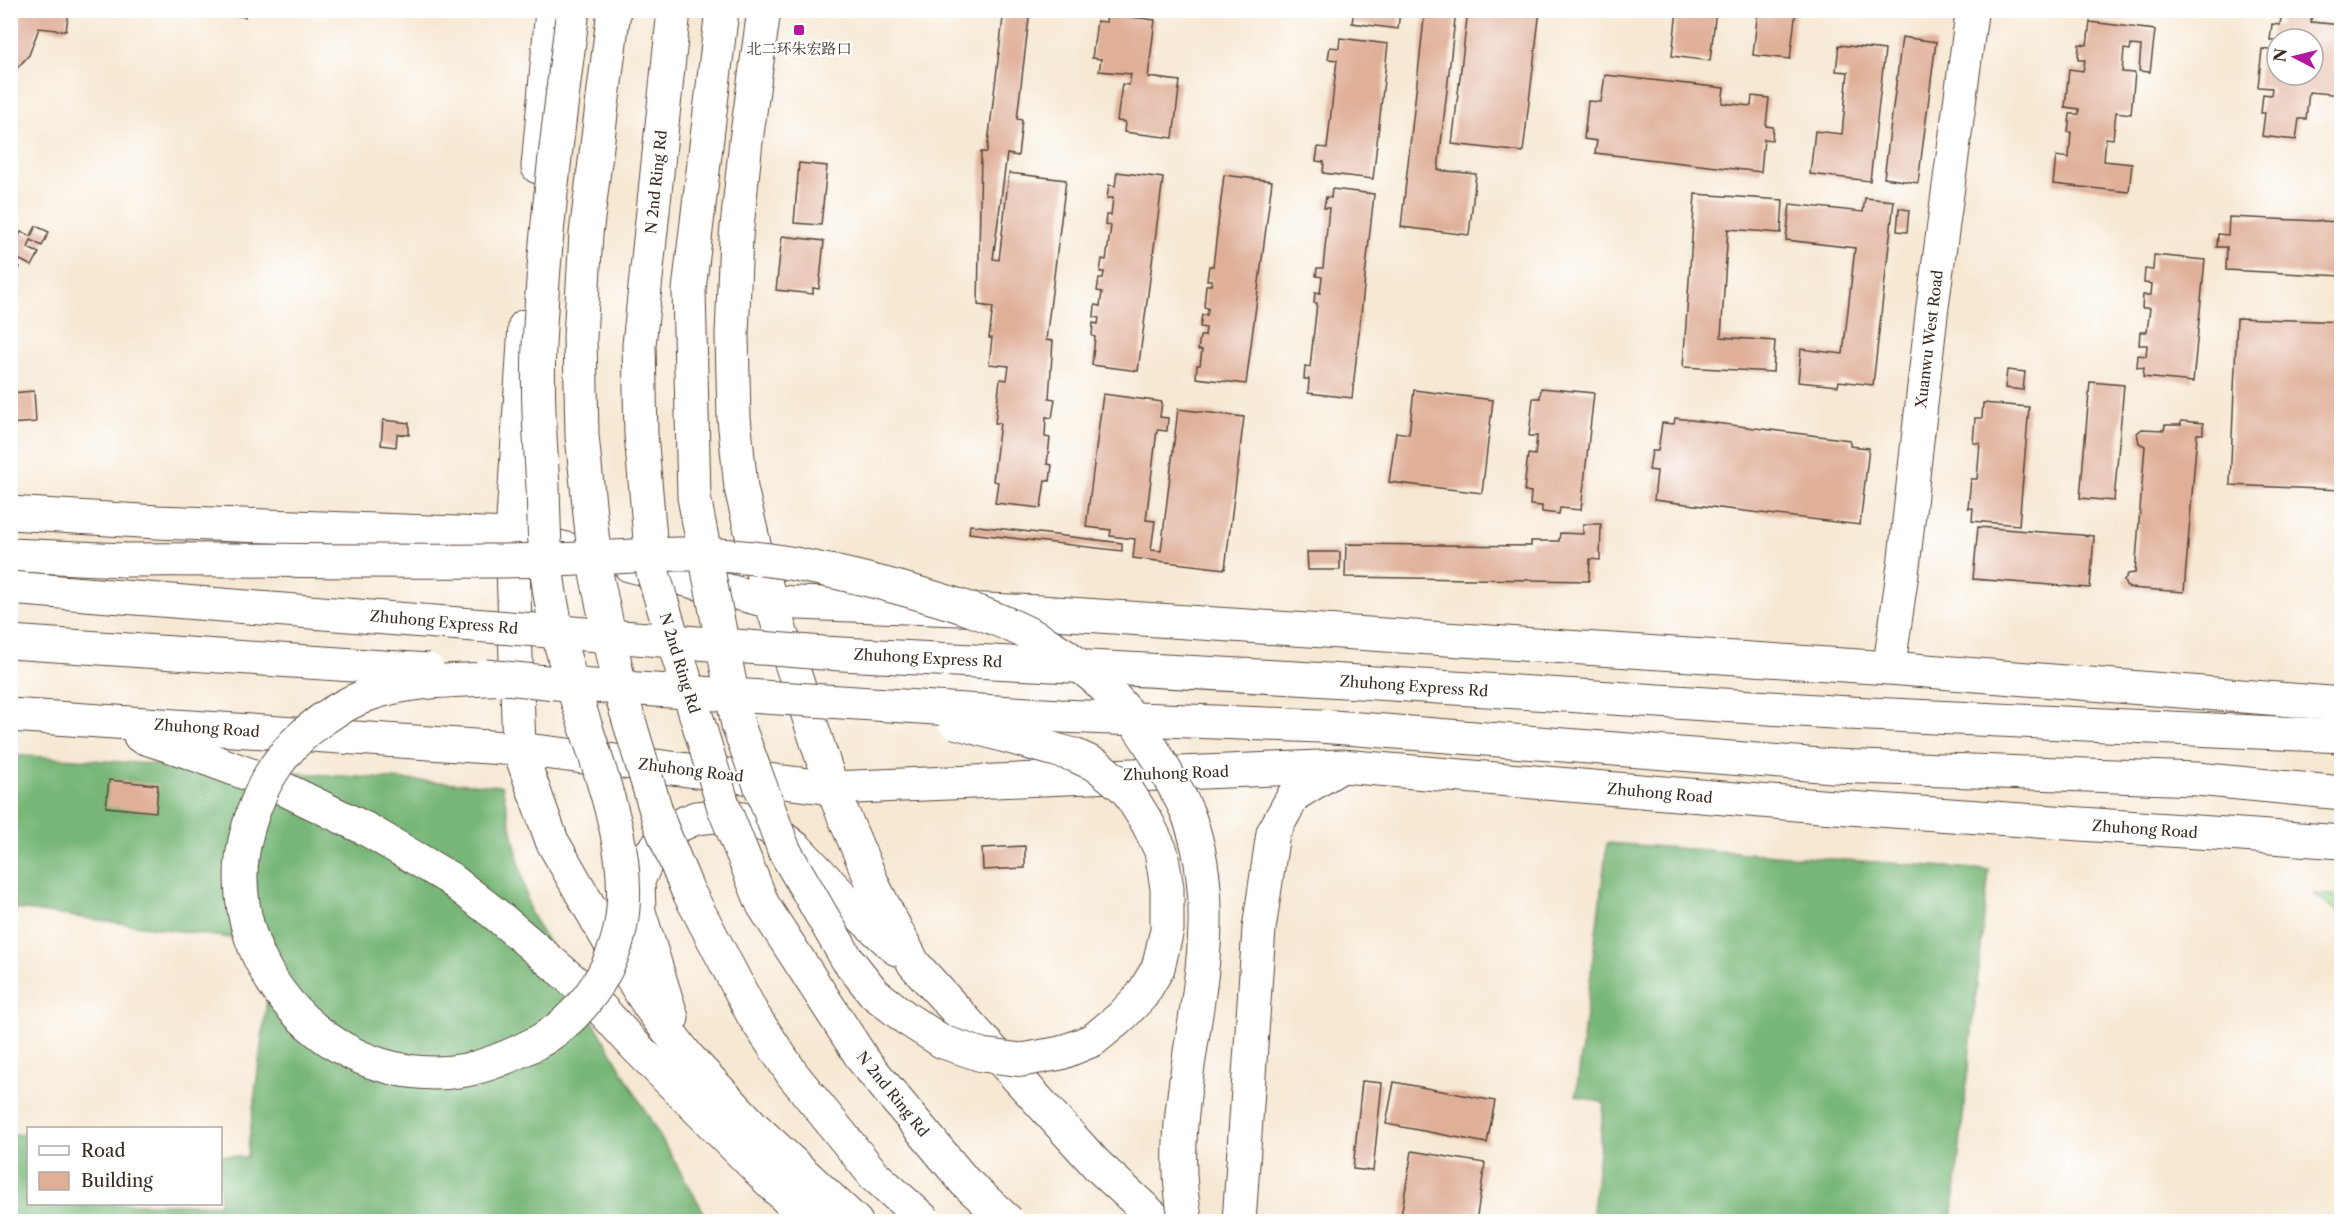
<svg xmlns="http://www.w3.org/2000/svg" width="2352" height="1232" font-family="'Libre Caslon Text','Noto Serif SC',serif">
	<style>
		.green { fill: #94d48b; stroke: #687f54; stroke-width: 1.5 }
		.forest { fill: #77b677; stroke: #59704a; stroke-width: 1.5 }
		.building { fill: #dfaf98 }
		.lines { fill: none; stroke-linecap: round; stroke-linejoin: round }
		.minor-casing { stroke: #574639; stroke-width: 34 }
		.major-casing { stroke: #574639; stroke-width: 35 }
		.highway-casing { stroke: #574639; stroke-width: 35 }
		.minor { stroke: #fff; stroke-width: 32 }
		.major { stroke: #fff; stroke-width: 33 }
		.highway { stroke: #fff; stroke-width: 33 }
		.highway-bridge-casing { stroke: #574639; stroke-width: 35; stroke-linecap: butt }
		.highway-bridge { stroke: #fff; stroke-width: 33 }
		.poi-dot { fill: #b5179e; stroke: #fff; stroke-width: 2 }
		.labels { text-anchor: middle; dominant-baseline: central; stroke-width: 4.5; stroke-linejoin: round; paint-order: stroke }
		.poi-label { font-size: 15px; fill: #3b2a1e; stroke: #fff }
		.street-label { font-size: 15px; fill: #3b2a1e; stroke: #fff }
	</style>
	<rect width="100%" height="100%" fill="#fff"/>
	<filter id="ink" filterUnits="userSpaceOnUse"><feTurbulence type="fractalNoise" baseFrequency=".0167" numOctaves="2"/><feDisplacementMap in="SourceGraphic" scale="12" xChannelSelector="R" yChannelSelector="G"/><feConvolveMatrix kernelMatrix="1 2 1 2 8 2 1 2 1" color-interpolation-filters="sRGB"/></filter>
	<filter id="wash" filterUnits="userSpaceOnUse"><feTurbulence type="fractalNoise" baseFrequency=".008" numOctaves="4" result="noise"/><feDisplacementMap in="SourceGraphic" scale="24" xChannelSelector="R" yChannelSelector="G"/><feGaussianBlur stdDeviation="1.35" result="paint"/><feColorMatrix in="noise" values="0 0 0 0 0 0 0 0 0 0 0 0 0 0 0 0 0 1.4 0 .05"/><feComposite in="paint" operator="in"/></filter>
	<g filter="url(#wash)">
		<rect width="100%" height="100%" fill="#f6e8d3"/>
		<path class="green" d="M2314 894 2341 896V914L2340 913Z"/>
		<g class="forest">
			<path d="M11 755 502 786 530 912 709 1221H11L10 1134 28 1135V1204H220L221 1155 247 1157 274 944 11 908Z"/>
			<path d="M1607 843 1989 870 1952 1221H1592L1604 1103 1576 1096Z"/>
		</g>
		<g id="blocks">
			<g class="building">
				<path d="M10 10H69L66 31 39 28 29 55 10 76Z"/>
				<path d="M198 10H245V17Z"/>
				<path d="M1004 10H1030L1017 119 1022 120 1018 156 1007 154 993 259 999 260 1009 173 1066 180 1046 340 1053 341 1049 398 1055 399 1052 418 1046 417 1045 437 1050 438 1047 464 1052 465 1050 481 1045 480 1041 508 995 503 998 482 993 481 1000 423H995L1000 379 1007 380 1009 366 989 364 992 338H989L993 307 978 305 981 152H987Z"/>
				<path d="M1354 10H1400L1398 29 1352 23Z"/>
				<path d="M1425 10H1456L1438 170 1476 174 1469 235 1401 227Z"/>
				<path d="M1468 10H1540L1523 152 1452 144Z"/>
				<path d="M1677 10H1716L1710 61 1672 56Z"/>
				<path d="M1758 10H1796L1790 59 1753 55Z"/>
				<path d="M2282 10H2312L2311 22 2342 25V95L2309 92 2306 119H2299L2296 140 2262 136 2265 113H2261L2263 94 2271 95 2272 88 2258 87 2262 49 2277 51V75H2313V39L2270 40 2272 24 2280 25Z"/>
				<path d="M1107 14 1155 20 1148 77 1180 81 1173 138 1124 132 1125 122 1117 121 1122 84 1129 85 1131 74 1099 71 1101 59 1092 58 1097 21 1106 22Z"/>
				<path d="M2090 22 2155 30 2150 72 2139 71 2141 46 2131 45 2130 50 2124 49 2122 72 2135 73 2131 114 2116 112 2113 139 2106 138 2104 161 2132 164 2129 192 2053 184 2056 156 2069 158 2071 132H2068L2070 114H2079V109L2065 107 2069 69 2083 71 2085 60H2078L2079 44 2087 45Z"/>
				<path d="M1902 37 1936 42 1918 183 1884 178Z"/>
				<path d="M1340 38 1388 44 1373 179 1323 173 1324 162 1316 161 1318 147 1327 148 1337 60 1328 59 1330 47 1339 48Z"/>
				<path d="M1839 45 1885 50 1870 181 1810 174 1815 131 1842 134 1848 72 1836 71Z"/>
				<path d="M1605 75 1724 88 1722 103 1751 106 1752 96 1769 98 1766 126 1773 127 1772 140 1764 139 1761 172 1595 153 1597 141 1584 139 1588 101 1601 102Z"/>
				<path d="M799 163 827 166 821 225 794 223Z"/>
				<path d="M1117 172 1163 178 1138 371 1092 365 1095 337 1092 336 1093 323 1098 324 1099 318 1094 317 1095 305 1100 306 1102 292 1097 291 1099 278H1103L1104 272H1100L1102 259 1106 260 1111 226 1105 225 1106 215H1111L1113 198H1107L1109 185 1115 186Z"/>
				<path d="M1224 175 1272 181 1246 384 1196 378 1197 365H1200L1202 350H1198L1200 336H1205L1206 328 1200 327 1202 315H1207L1208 308 1204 307 1206 285H1211L1212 280H1207L1209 266H1213Z"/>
				<path d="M1332 189 1374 194 1352 398 1308 393 1309 379H1304L1305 366 1310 367 1317 303H1314L1315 292 1320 293 1322 277 1316 276 1317 268H1323L1329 208H1324L1326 197 1331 198Z"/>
				<path d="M1695 194 1783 200 1781 233 1728 229 1721 337 1775 341 1773 372 1683 367Z"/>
				<path d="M1865 198 1894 201 1873 385 1839 381 1838 386 1798 382 1801 349 1843 354 1855 248 1786 240 1790 204 1863 212Z"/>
				<path d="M1899 208 1909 210 1907 232 1897 231Z"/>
				<path d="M2229 217 2342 222V276L2226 270 2227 247H2217L2218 234 2228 235Z"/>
				<path d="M36 226 49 232 42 246 31 240 28 248 39 253 32 266 10 255V253L21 232 31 236Z"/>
				<path d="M782 236 824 241 819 289 813 288V294L776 290Z"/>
				<path d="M2154 255 2205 260 2193 382 2143 377 2144 368 2137 367 2138 355 2146 356 2147 345H2139L2140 332H2147L2150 308H2142L2143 295H2151L2152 284 2144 283 2145 269 2153 270Z"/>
				<path d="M10 262 20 267 10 284Z"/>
				<path d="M2237 318 2342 322V490L2230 485Z"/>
				<path d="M2007 370 2025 372 2023 390 2005 388Z"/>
				<path d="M2090 382 2124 385 2114 501 2080 498Z"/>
				<path d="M1541 388 1594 393 1581 510 1560 508 1559 514 1542 512V506L1530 505 1531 492 1524 491 1528 454 1535 455 1537 436H1529L1533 398H1540Z"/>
				<path d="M1414 390 1493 400 1482 493 1389 482 1396 432 1409 434Z"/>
				<path d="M34 391 36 422 10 424V393Z"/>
				<path d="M1103 394 1162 402 1160 417 1168 418 1167 431 1157 430 1146 520 1155 521 1151 550 1161 551 1178 409 1244 417 1225 569 1133 558 1135 539 1110 536 1111 530 1086 527Z"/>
				<path d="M1983 403 2029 407 2019 525 1972 521 1973 508H1968L1971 479H1977L1980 443H1973L1975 418H1982Z"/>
				<path d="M1675 418 1850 440V446L1869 448 1860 525 1654 500 1657 471 1649 470 1652 451H1658L1662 423 1674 424Z"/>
				<path d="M383 420 409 423V435L397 434 396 447 381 445Z"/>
				<path d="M2181 421 2203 423V434H2197L2184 592 2130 588 2126 586 2124 581 2128 574 2135 573 2145 446 2139 443 2137 433 2142 429 2164 430 2165 425H2181Z"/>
				<path d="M1583 524H1601L1600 560 1590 559 1589 581 1345 577 1346 544 1531 546V541H1559L1560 533 1583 534Z"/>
				<path d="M970 525 1122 543V551L969 533Z"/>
				<path d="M1978 527 2094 536 2090 588 1973 579Z"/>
				<path d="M1307 552H1340V570H1308Z"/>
				<path d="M109 780 158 785 156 812 106 807Z"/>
				<path d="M1025 846V868L983 870 982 848Z"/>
				<path d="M1362 1081 1382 1083 1373 1171 1353 1169Z"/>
				<path d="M1394 1082 1495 1101 1487 1143 1386 1124Z"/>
				<path d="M1412 1151 1485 1163 1476 1222H1400Z"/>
			</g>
		</g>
	</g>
	<g filter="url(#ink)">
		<use href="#blocks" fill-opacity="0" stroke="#574639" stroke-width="1.5"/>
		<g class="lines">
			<g class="minor-casing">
				<path id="minor" d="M1889 668 1904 562 1932 310 1972 10"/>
			</g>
			<g class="major-casing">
				<g id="major">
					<path d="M764 10 746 141 736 237 732 335 734 418 741 488 755 548 771 602 832 788 875 889 914 964 1097 1165 1159 1222"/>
					<path d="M538 167 552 10"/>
					<path d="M525 326 512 535 519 749 552 841 618 957 650 1007 687 1056"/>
					<path d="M10 513 157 522 512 535 570 550"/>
					<path d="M629 565 771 602 1040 612 1216 624 1889 668 2342 704"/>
					<path d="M1848 713 2342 736"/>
					<path d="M10 715 519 749 832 788 1342 766 1820 806 2342 842"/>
					<path d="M140 736 186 751 272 783 366 829 449 878 499 917 584 990 637 1048 810 1222"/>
					<path d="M1833 766 2197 779 2342 793"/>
					<path d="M672 1018 639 912 638 881 650 854 677 826 696 818 715 816 742 819 767 826 797 849 863 918 897 949"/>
					<path d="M1239 1222 1259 929 1273 833 1294 795 1340 767"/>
				</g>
			</g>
			<g class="highway-casing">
				<g id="highway">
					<path d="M10 555 124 560"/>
					<path d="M687 1056 755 1128 856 1222"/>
				</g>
			</g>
			<use href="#minor" class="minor"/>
			<use href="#major" class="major"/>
			<use href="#highway" class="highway"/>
			<g class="highway-bridge-casing">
				<g id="highway-bridge">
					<path d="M614 10 586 234 580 337 582 436 596 573 622 697 660 824 687 889 753 1015 793 1075 874 1175 926 1222"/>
					<path d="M674 10 639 345 641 434 653 573 724 808 763 905 864 1061 965 1182 1009 1222"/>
					<path d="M722 10 689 290 694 497 738 725 784 850 847 959 874 993 907 1019 943 1042 982 1055 1022 1060 1061 1053 1093 1040 1121 1017 1142 995 1158 968 1167 930V888L1161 851 1148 824 1127 790 1098 766 1074 755 955 722"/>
					<path d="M124 560C245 559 366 562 487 561 530 561 572 560 614 557 653 555 693 552 732 556 785 560 837 572 888 585 1008 617 1100 649 1162 765 1171 781 1181 797 1188 814 1239 950 1157 1088 1186 1222"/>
					<path d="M10 588 823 653 1296 678 1848 713"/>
					<path d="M10 642 428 670"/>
					<path d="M485 676 577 685 1060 716 1320 726 1833 766"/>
					<path d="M506 678C461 681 410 679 367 695 323 713 285 744 264 786 251 814 241 845 241 876 241 993 349 1091 466 1070 491 1065 513 1055 536 1043 585 1016 619 963 623 908 627 854 610 802 594 752 576 697 555 637 548 580 544 550 544 517 543 487 540 440 537 392 539 346 544 234 559 122 573 10"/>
				</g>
			</g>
			<use href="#highway-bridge" class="highway-bridge"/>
		</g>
	</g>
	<rect class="poi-dot" x="793" y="24" width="12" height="12" rx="3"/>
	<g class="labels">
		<g class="poi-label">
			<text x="799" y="48">北二环朱宏路口</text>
		</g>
		<g class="street-label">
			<text transform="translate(656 182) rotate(-84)">N 2nd Ring Rd</text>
			<text transform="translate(1929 339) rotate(-83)">Xuanwu West Road</text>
			<text transform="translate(444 622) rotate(5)">Zhuhong Express Rd</text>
			<text transform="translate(928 658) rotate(3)">Zhuhong Express Rd</text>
			<text transform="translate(680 663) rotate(73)">N 2nd Ring Rd</text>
			<text transform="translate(1414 686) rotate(4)">Zhuhong Express Rd</text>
			<text transform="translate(207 728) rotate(4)">Zhuhong Road</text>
			<text transform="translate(691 770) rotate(7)">Zhuhong Road</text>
			<text transform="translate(1176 773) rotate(-2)">Zhuhong Road</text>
			<text transform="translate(1660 793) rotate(5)">Zhuhong Road</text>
			<text transform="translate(2145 829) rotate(4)">Zhuhong Road</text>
			<text transform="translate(893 1094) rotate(51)">N 2nd Ring Rd</text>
		</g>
	</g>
	<rect width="2352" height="1232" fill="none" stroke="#fff" stroke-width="36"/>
	<rect x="27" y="1127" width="195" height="78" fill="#ffffff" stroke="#b1aaa5" stroke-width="1.5"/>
	<rect x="39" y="1146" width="30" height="9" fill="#ffffff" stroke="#b1aaa5" stroke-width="1.5"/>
	<text x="81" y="1157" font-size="18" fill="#3b2a1e">Road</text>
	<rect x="39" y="1172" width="30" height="18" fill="#dfaf98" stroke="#b1aaa5" stroke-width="1.5"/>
	<text x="81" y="1187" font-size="18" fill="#3b2a1e">Building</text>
	<g transform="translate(2295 57) rotate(277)"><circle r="28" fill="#ffffff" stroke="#b1aaa5" stroke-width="1.5"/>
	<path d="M0-4.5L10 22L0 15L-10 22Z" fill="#b5179e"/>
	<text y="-9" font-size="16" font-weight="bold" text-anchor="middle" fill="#3b2a1e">N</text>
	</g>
</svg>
